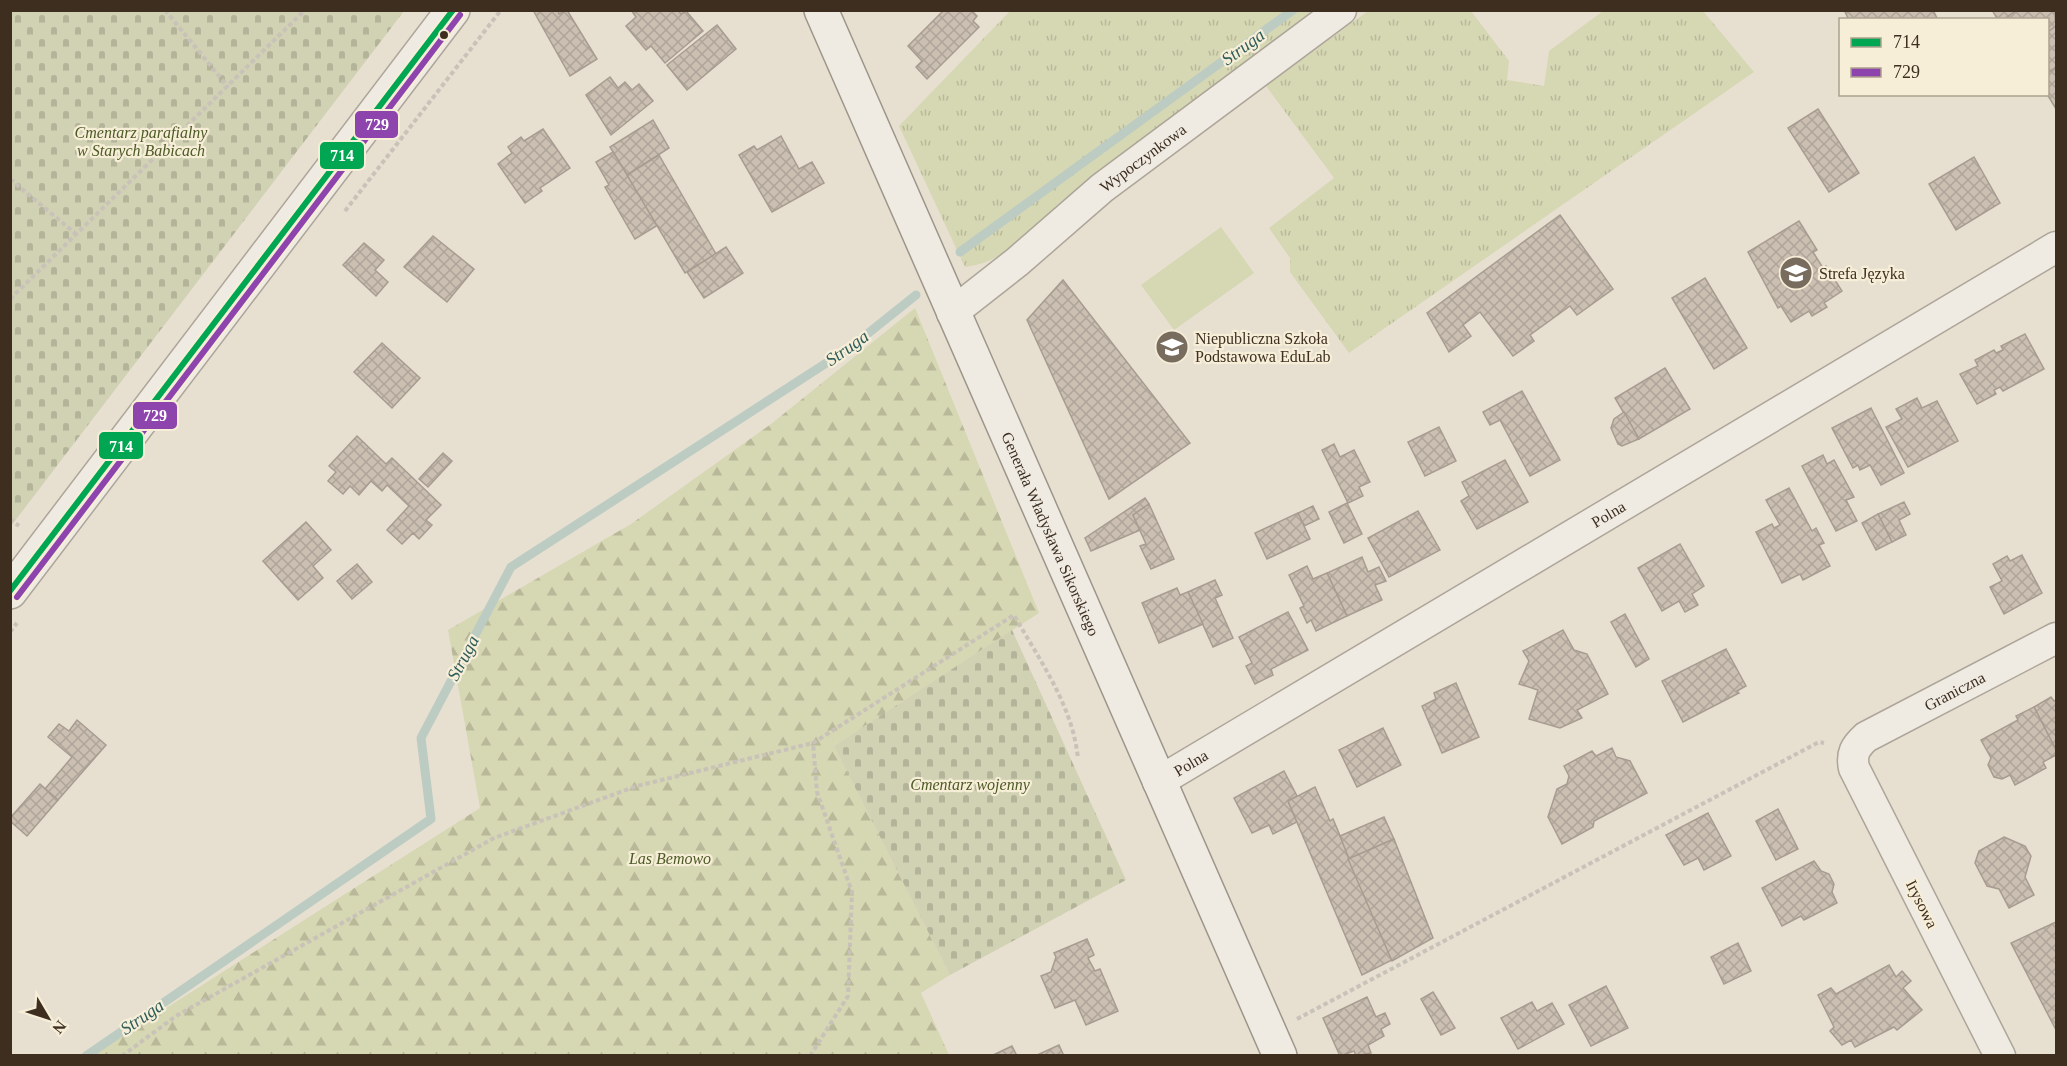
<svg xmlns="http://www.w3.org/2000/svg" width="2067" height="1066" font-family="Georgia,serif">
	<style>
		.grass { fill: url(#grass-tufts) }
		.forest { fill: url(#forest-firs) }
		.cemetery { fill: url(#cemetery-stones) }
		.garden { fill: #d6d7b3 }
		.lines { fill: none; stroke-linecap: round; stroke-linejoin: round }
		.stream { stroke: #bcccc2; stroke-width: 9 }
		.building { fill: url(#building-cross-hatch); stroke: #a89c90; stroke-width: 1.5 }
		.minor-casing { stroke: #ada599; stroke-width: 33 }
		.tertiary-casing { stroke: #ada599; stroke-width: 36 }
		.secondary-casing { stroke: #9c958a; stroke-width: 36 }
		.path { stroke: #c8c2b9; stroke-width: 4; stroke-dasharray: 4.5 3; stroke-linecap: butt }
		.minor { stroke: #efebe3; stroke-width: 30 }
		.tertiary { stroke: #efebe3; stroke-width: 33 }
		.secondary { stroke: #efebe3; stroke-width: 33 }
		.bus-1-casing { stroke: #f7eed8; stroke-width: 10 }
		.bus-2-casing { stroke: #f7eed8; stroke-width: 10 }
		.bus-1 { stroke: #00a651; stroke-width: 6 }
		.bus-2 { stroke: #8e44ad; stroke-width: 6 }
		.bus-dot { fill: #3d2e20; stroke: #f7eed8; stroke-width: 2 }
		.labels { text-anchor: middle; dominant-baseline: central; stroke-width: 4.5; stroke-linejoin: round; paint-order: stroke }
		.park-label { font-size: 16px; font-style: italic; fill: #4d5a26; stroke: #f7eed8 }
		.street-label { font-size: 16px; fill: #3d2e20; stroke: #f7eed8 }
		.poi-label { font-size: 16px; fill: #3d2e20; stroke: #f7eed8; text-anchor: start }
		.water-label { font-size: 18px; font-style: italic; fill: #2f5d5a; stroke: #f7eed8 }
		.line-badge { stroke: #f7eed8; stroke-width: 2 }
		.badge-label { font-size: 16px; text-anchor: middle; font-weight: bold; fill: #fff }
	</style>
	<defs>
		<pattern id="grass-tufts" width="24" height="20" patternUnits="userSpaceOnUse" patternTransform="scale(1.5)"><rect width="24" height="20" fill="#d6d7b3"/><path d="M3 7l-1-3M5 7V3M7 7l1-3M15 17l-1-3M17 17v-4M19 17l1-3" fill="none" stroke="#b9b99a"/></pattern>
		<pattern id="forest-firs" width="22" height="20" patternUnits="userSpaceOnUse" patternTransform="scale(1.5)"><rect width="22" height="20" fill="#d6d7b3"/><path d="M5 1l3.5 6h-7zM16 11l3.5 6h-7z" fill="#b9b99a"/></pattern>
		<pattern id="cemetery-stones" width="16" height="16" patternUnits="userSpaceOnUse" patternTransform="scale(1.5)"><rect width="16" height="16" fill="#d1d1b3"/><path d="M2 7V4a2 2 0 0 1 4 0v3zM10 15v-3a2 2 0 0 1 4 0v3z" fill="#b4b49a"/></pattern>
		<pattern id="building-cross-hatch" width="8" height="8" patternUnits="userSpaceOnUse" patternTransform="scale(1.5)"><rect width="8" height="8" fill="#cbbfb2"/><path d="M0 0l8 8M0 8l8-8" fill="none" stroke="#afa499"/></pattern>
	</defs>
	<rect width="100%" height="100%" fill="#e7e0d1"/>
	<g class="grass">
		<path d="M1010 11H1323L1057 205C1031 231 1004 263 965 267L899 126Z"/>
		<path d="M1368 11H1471L1509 61 1507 80 1544 86 1549 51 1603 11H1703L1754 72 1349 353 1290 272V258L1269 228 1334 178 1266 86Z"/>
	</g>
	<path class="forest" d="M915 308 1039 613 834 746 950 975 921 993 949 1055 91 1056 480 808 448 630 631 524 771 424Z"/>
	<g class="cemetery">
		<path d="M11 10 404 11 11 526 10 11Z"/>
		<path d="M1012 630 1126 880 950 975 834 746Z"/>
	</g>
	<path class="garden" d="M1221 227 1254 273 1174 330 1141 285Z"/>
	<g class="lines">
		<g class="stream">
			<path d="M960 252 1293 10"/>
			<path d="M86 1056 431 819 421 738 511 567 851 347 916 295"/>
		</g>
	</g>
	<g class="building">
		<path d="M533 10H558L559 14 567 10 597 59 570 76Z"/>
		<path d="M631 10H678L681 14 686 11 703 31 665 63 651 46 646 50 626 26 636 17Z"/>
		<path d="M944 10H971L977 16 973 21 979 27 927 79 916 67 922 61 908 46Z"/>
		<path d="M1844 10H1933L1938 20H1849Z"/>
		<path d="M1992 10H2017L2003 20H1998Z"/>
		<path d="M2017 10H2054L2056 26 2048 32V20H2003Z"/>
		<path d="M717 25 736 49 687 90 667 65Z"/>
		<path d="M2056 26V67L2048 73V32Z"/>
		<path d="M2056 67V109L2047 94 2048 73Z"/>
		<path d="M610 77 618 88 625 82 632 90 639 84 653 101 611 135 586 95Z"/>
		<path d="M1818 109 1859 173 1829 192 1788 128Z"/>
		<path d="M653 120 669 148 627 175 610 147Z"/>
		<path d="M543 129 570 168 540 188 542 191 525 203 498 164 512 153 508 147 521 137 524 141Z"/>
		<path d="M781 136 799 169 812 162 824 183 772 212 739 155 754 146 757 150Z"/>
		<path d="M613 152 658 225 635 239 605 187 609 185 596 162Z"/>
		<path d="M659 155 716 254 685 273 627 175Z"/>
		<path d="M1974 157 2000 203 1956 230 1929 184Z"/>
		<path d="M1560 215 1613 289 1577 315 1570 306 1530 335 1534 341 1513 356 1480 312 1463 325 1471 336 1449 352 1427 313Z"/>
		<path d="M1799 221 1817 250 1813 252 1823 268 1826 266 1842 291 1824 303 1827 307 1812 316 1809 311 1791 322 1781 306 1778 308 1748 252Z"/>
		<path d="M433 236 474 269 447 302 404 267Z"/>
		<path d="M364 243 384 260 375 270 388 282 376 296 343 265Z"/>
		<path d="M726 247 743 273 704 298 687 272Z"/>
		<path d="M1705 278 1747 348 1714 369 1672 298Z"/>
		<path d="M1063 280 1190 443 1109 499 1027 320Z"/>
		<path d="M2025 334 2044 369 2003 391 2000 387 1994 390 1996 394 1977 404 1960 374 1978 366 1975 360 1994 350 1996 353 2003 350 2001 346Z"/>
		<path d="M382 343 420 378 392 408 354 372Z"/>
		<path d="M1665 368 1690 409 1639 439 1615 398Z"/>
		<path d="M1522 391 1560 460 1530 476 1500 420 1490 425 1483 412Z"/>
		<path d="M1917 398 1922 408 1937 401 1958 441 1908 467 1886 427 1902 419 1896 409Z"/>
		<path d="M1871 408 1904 473 1881 485 1870 465 1860 470 1858 465 1853 468 1832 428Z"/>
		<path d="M1624 412 1639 439 1622 446 1618 444 1611 428 1614 419Z"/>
		<path d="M1439 427 1456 461 1425 476 1408 442Z"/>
		<path d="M357 436 386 464 392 458 441 505 426 520 432 525 419 539 413 533 402 544 387 530 409 506 387 485 382 491 371 481 359 495 350 486 343 494 328 481 336 472 329 466Z"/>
		<path d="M1334 444 1340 457 1354 450 1370 482 1359 487 1363 496 1348 503 1322 450Z"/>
		<path d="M443 453 452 461 428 487 419 479Z"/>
		<path d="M1823 455 1827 464 1834 460 1854 497 1846 500 1857 521 1836 531 1802 466Z"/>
		<path d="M1505 460 1528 502 1477 529 1461 501 1469 496 1462 482Z"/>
		<path d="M1789 488 1812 531 1816 528 1824 543 1819 545 1830 566 1803 580 1800 574 1782 583 1756 532 1772 524 1774 528 1780 525 1766 500Z"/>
		<path d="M1145 498 1149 504 1133 515 1140 530 1091 551 1085 538Z"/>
		<path d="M1904 502 1910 514 1899 520 1906 535 1892 542 1878 514Z"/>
		<path d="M1347 503 1362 534 1344 543 1329 512Z"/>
		<path d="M1149 504 1174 559 1151 569 1140 546 1146 544 1133 515Z"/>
		<path d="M1313 506 1319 519 1304 526 1298 513Z"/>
		<path d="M1418 511 1440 550 1389 577 1368 538Z"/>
		<path d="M1298 513 1310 539 1267 559 1255 533Z"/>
		<path d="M1878 514 1892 542 1876 550 1862 523Z"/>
		<path d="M306 522 331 550 313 566 323 578 298 600 263 561Z"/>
		<path d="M1680 544 1704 586 1692 594 1698 605 1685 612 1679 601 1662 611 1638 568Z"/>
		<path d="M2022 555 2042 593 2004 614 1990 587 2002 581 1993 564 2007 556 2010 561Z"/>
		<path d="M1362 557 1368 572 1379 567 1386 581 1375 585 1382 600 1347 616 1327 573Z"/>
		<path d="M357 564 372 582 352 599 337 581Z"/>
		<path d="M1307 566 1313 579 1327 573 1347 616 1316 631 1311 620 1307 623 1300 608 1304 606 1289 575Z"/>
		<path d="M1215 580 1222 595 1215 598 1233 638 1213 647 1188 592Z"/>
		<path d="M1177 588 1180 595 1188 592 1203 624 1159 643 1142 603Z"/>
		<path d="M1288 612 1308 650 1271 669 1273 675 1255 684 1246 666 1252 663 1239 637Z"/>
		<path d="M1625 614 1649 659 1636 667 1611 622Z"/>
		<path d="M1563 630 1574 650 1587 654 1608 694 1577 710 1582 718 1560 728 1529 719 1538 690 1519 684 1529 661 1523 651Z"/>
		<path d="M1726 649 1746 686 1737 691 1739 693 1683 722 1662 681Z"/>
		<path d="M1456 683 1479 737 1442 753 1422 706 1436 699 1434 693Z"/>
		<path d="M2051 697 2054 701 2056 700V750L2034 707Z"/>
		<path d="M2034 707 2056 750V755L2043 762 2046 768 2015 785 2010 775 2002 779 1994 777 1988 765 1991 758 1981 740 2018 720 2016 716Z"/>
		<path d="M77 720 106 745 58 800 45 789 72 757 48 737 59 724 69 731Z"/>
		<path d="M1383 728 1401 765 1357 787 1339 750Z"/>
		<path d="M1612 748 1616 757 1630 761 1647 793 1594 821 1593 827 1562 844 1548 817 1557 789 1567 784 1569 776 1564 766 1592 751 1596 756Z"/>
		<path d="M1284 771 1297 796 1288 801 1297 822 1273 834 1269 825 1252 833 1234 798Z"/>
		<path d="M40 784 58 800 27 836 10 821V818Z"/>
		<path d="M1315 787 1330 821 1333 819 1392 960 1362 975 1288 801Z"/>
		<path d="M1778 809 1798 849 1776 860 1756 821Z"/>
		<path d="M1708 813 1731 856 1704 870 1698 858 1684 865 1666 835Z"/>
		<path d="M1384 817 1394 839 1349 859 1340 836Z"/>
		<path d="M2004 837 2025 846 2031 856 2025 877 2034 895 2009 908 1999 889 1987 886 1975 863 1979 851Z"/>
		<path d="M1394 839 1433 938 1392 961 1348 859Z"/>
		<path d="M1814 861 1821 871 1829 874 1834 884 1832 892 1837 903 1804 920 1801 916 1782 926 1762 888Z"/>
		<path d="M2056 922V1030L2011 943Z"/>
		<path d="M1087 939 1094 955 1088 958 1095 971 1100 969 1118 1011 1086 1025 1075 1000 1055 1008 1041 976 1051 972 1056 957 1054 953Z"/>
		<path d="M1738 943 1751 971 1724 984 1711 957Z"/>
		<path d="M1889 965 1896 977 1902 971 1911 981 1903 988 1922 1010 1897 1030 1894 1027 1855 1047 1851 1040 1842 1045 1830 1031 1834 1027 1818 995 1831 988 1836 994Z"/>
		<path d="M1606 986 1628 1028 1591 1046 1569 1005Z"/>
		<path d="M1433 992 1455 1028 1441 1035 1421 999Z"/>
		<path d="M1367 997 1376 1017 1385 1013 1390 1024 1381 1029 1384 1036 1368 1045 1371 1053 1356 1056 1354 1051 1340 1056 1323 1018Z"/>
		<path d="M1532 1002 1537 1011 1552 1003 1564 1024 1518 1049 1501 1018Z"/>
		<path d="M1059 1045 1064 1056H1035Z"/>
		<path d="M1012 1046 1017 1056H991Z"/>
	</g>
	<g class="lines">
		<g class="minor-casing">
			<g id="minor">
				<path id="s1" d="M952 313 1017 262 1102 188 1341 10"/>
				<path id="s2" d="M1158 782 2056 247"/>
				<path id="s3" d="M2000 1056 1854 768C1851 754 1855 747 1866 737L2056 638"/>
			</g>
		</g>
		<g class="tertiary-casing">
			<path id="tertiary" d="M10 592 453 10"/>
		</g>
		<g class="secondary-casing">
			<g id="secondary">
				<path id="s4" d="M821 10 1280 1056"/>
			</g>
		</g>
		<g class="path">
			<path d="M165 10 228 87"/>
			<path d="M10 179 77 235"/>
			<path d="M345 211 501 10"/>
			<path d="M10 299 305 10"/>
			<path d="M10 519 19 526"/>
			<path d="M10 632 17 623"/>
			<path d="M1297 1019 1819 742 1824 743"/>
			<path d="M122 1056 176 1016 494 838 637 786 813 743"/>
			<path d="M810 1056 848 996 852 892 817 792 813 743 1014 615C1040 661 1073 706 1078 759"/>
		</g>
		<use href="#minor" class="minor"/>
		<use href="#tertiary" class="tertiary"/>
		<use href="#secondary" class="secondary"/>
		<g class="bus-1-casing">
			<path id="bus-1" d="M10 591 453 10"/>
		</g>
		<g class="bus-2-casing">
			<path id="bus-2" d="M17 597 460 15"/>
		</g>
		<use href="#bus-1" class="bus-1"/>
		<use href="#bus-2" class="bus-2"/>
	</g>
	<defs>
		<g id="school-disc" transform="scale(1.725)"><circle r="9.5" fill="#786c5e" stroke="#f7eed8"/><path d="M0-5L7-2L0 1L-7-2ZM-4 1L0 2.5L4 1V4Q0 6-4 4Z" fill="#fff"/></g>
	</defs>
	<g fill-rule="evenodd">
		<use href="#school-disc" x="1796" y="273"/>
		<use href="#school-disc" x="1172" y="347"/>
	</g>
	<circle class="bus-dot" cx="444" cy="35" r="5"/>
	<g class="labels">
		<g class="park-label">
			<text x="141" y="132">Cmentarz parafialny<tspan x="141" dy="18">w Starych Babicach</tspan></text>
			<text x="970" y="784">Cmentarz wojenny</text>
			<text x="670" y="858">Las Bemowo</text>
		</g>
		<g class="street-label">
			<text stroke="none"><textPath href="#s1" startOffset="246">Wypoczynkowa</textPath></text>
			<text stroke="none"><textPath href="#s2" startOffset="524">Polna</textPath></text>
			<text stroke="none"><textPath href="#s4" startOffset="572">Generała Władysława Sikorskiego</textPath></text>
			<text stroke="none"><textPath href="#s3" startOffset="458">Graniczna</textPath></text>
			<text stroke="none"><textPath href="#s2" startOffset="38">Polna</textPath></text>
			<text transform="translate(1922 904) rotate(63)">Irysowa</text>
		</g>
		<g class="poi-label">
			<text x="1819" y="273">Strefa Języka</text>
			<text x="1195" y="338">Niepubliczna Szkoła<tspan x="1195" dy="18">Podstawowa EduLab</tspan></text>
		</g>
		<g class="water-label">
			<text transform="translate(1243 47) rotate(-36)">Struga</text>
			<text transform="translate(847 348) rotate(-35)">Struga</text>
			<text transform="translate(463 658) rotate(-62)">Struga</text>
			<text transform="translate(142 1017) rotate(-34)">Struga</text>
		</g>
	</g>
	<g class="line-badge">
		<rect x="354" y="110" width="45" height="29" rx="6" fill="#8e44ad"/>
		<rect x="319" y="141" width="46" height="29" rx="6" fill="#00a651"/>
		<rect x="132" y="401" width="46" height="29" rx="6" fill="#8e44ad"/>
		<rect x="98" y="431" width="46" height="29" rx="6" fill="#00a651"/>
	</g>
	<g class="badge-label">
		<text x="377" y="130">729</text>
		<text x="342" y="161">714</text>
		<text x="155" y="421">729</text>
		<text x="121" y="452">714</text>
	</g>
	<rect width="2067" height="1066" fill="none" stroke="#3d2e20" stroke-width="24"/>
	<rect x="1839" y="18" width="210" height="78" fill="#f7eed8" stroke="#ada18e" stroke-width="1.5"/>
	<rect x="1851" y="38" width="30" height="9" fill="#00a651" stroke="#ada18e" stroke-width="1.5"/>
	<text x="1893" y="48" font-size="18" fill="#3d2e20">714</text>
	<rect x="1851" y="68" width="30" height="9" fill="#8e44ad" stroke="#ada18e" stroke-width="1.5"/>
	<text x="1893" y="78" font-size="18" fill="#3d2e20">729</text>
	<g transform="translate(48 1018) rotate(129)" stroke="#f7eed8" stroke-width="4.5" paint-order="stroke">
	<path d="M0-4.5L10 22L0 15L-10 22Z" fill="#3d2e20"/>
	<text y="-9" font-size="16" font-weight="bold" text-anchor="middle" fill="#3d2e20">N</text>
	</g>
</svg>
